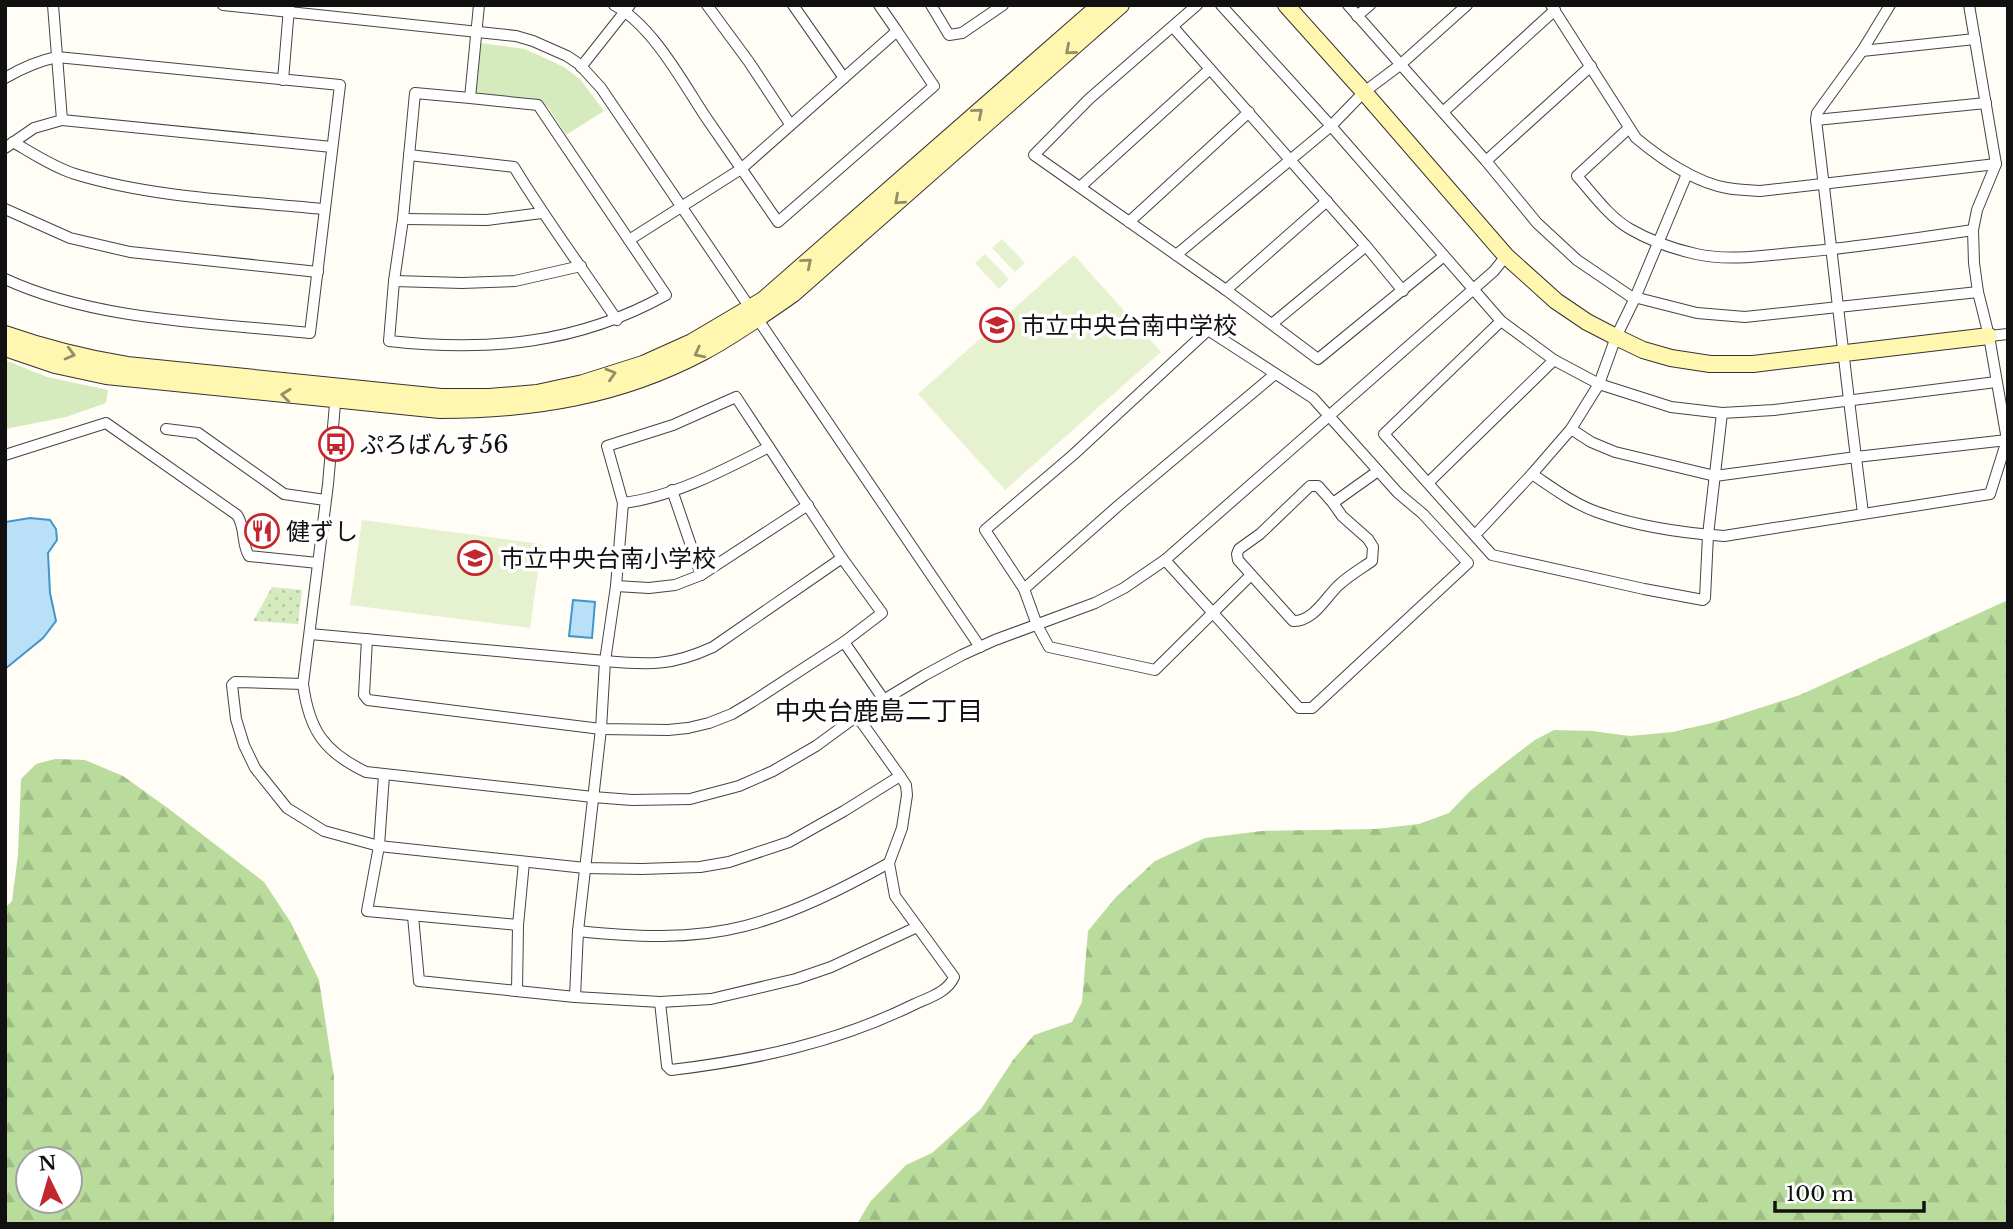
<svg xmlns="http://www.w3.org/2000/svg" width="2013" height="1229" font-family="'Libre Baskerville','Noto Sans JP',serif">
	<style>
		.grass { fill: url(#grass-dots) }
		.forest { fill: url(#forest-firs); fill-rule: evenodd }
		.park { fill: #d5ebbd }
		.pitch { fill: #e6f2cf }
		.water { fill: #b9e0f7; stroke: #3f96cf; stroke-width: 2 }
		.lines { fill: none; stroke-linecap: round; stroke-linejoin: round }
		.street-casing { stroke: #444; stroke-width: 12 }
		.secondary-casing { stroke: #333; stroke-width: 18 }
		.street { stroke: #fff; stroke-width: 10 }
		.secondary { stroke: #fff6b0; stroke-width: 16 }
		.oneway { stroke: #948f68 }
		.labels { text-anchor: middle; dominant-baseline: central; stroke-width: 7; stroke-linejoin: round; paint-order: stroke }
		.poi-label { font-size: 24px; fill: #111; stroke: #fff; text-anchor: start }
		.neighbourhood-label { font-size: 26px; fill: #111; stroke: #fff }
	</style>
	<defs>
		<pattern id="grass-dots" width="8" height="8" patternUnits="userSpaceOnUse" patternTransform="scale(1.75)"><rect width="8" height="8" fill="#d5ebbd"/><path d="M2 2h.1M6 6h.1" fill="none" stroke="#b6c8a1" stroke-width="1.8" stroke-linecap="round"/></pattern>
		<pattern id="forest-firs" width="22" height="20" patternUnits="userSpaceOnUse" patternTransform="scale(1.75)"><rect width="22" height="20" fill="#b9dc9c"/><path d="M5 1l3.5 6h-7zM16 11l3.5 6h-7z" fill="#9ebc85"/></pattern>
	</defs>
	<rect width="100%" height="100%" fill="#fffdf5"/>
	<path class="grass" d="M272 587 302 590 298 624 253 621Z"/>
	<g class="forest">
		<path d="M2008 600V1224H857L870 1202 906 1165 932 1153 981 1109 1013 1060 1034 1035 1072 1022 1082 1002 1088 931 1116 897 1155 861 1205 838 1262 831 1376 829 1419 824 1449 813 1470 791 1506 762 1535 740 1554 730 1592 731 1630 736 1673 732 1716 722 1800 695Z"/>
		<path d="M55 759 85 760 123 776 169 809 264 882 291 923 319 980 334 1077V1224H5V908L12 901 18 855 21 779 36 764ZM28 1159H70V1201H28Z"/>
	</g>
	<g class="park">
		<path d="M481 43 525 49 564 67 580 79 604 111 566 135 548 107 539 100 477 94 473 89 478 45Z"/>
		<path d="M5 360 47 377 108 390 106 403 66 417 5 429Z"/>
	</g>
	<g class="pitch">
		<path d="M1002 239 1025 263 1015 272 992 248Z"/>
		<path d="M985 254 1009 279 999 289 975 263Z"/>
		<path d="M1074 255 1161 352 1005 490 918 394Z"/>
		<path d="M362 520 542 544 530 628 350 605Z"/>
	</g>
	<g class="water">
		<path d="M30 518 50 520 56 529 57 540 48 553 50 593 56 621 43 638 5 669V522Z"/>
		<path d="M573 600 595 602 592 638 569 636Z"/>
	</g>
	<g class="lines">
		<g class="street-casing">
			<g id="street">
				<path d="M223 5 516 36 533 41 567 56 579 64 601 88 980 647"/>
				<path d="M614 5C652 25 682 81 705 116 729 151 754 187 778 222L934 86 897 31 741 169 629 240"/>
				<path d="M707 5 749 62 790 124"/>
				<path d="M793 5 844 78"/>
				<path d="M879 5 897 31"/>
				<path d="M931 5 949 35 962 33 1003 5"/>
				<path d="M1197 5 1089 99 1034 155 1226 290 1318 359 1444 256"/>
				<path d="M1221 5 1331 126 1501 321 1554 360 1599 384 1671 407 1722 413 1774 410 1996 382"/>
				<path d="M1348 5 1486 161 1537 223 1577 260 1630 296 1697 313 1745 317 1978 292"/>
				<path d="M1551 5 1636 138C1660 158 1696 183 1727 188 1738 190 1749 190 1760 191L1996 164"/>
				<path d="M1357 16 1370 5"/>
				<path d="M1173 27 1366 246 1403 291"/>
				<path d="M1862 51 1975 39"/>
				<path d="M581 67 630 5"/>
				<path d="M5 78C22 68 37 61 57 57L340 85 310 333C212 323 96 321 5 279"/>
				<path d="M283 80 289 8"/>
				<path d="M470 98 538 105 666 295C578 344 488 352 389 341L394 281 403 219 415 93 470 98 479 5"/>
				<path d="M1443 112 1555 10"/>
				<path d="M62 120 332 147"/>
				<path d="M1816 120 1986 103"/>
				<path d="M1629 128 1577 176C1593 194 1609 217 1630 229 1649 240 1674 249 1696 254 1727 261 1761 256 1792 253 1853 248 1913 239 1973 230"/>
				<path d="M13 142C32 153 53 167 75 174 153 198 243 201 324 209"/>
				<path d="M5 148 34 128 62 120 53 5"/>
				<path d="M409 155 514 167C546 220 583 269 617 320"/>
				<path d="M1486 161 1591 66"/>
				<path d="M1080 187 1210 69"/>
				<path d="M5 209 70 238 130 252 318 272"/>
				<path d="M403 219 487 220 542 213"/>
				<path d="M1129 222 1249 112"/>
				<path d="M1176 255 1331 126 1364 92 1400 65 1467 5"/>
				<path d="M394 281 462 283 515 281 581 266"/>
				<path d="M1226 290 1327 201"/>
				<path d="M1501 321 1384 434 1492 555 1644 589 1703 600 1705 598 1708 535 1722 413"/>
				<path d="M1272 324 1366 246"/>
				<path d="M1989 336 2008 334"/>
				<path d="M336 393 328 484 303 684C309 730 324 752 366 772L593 797 632 800 690 799 739 786 773 771 816 746 857 716 925 675 962 655 995 640 1095 603 1124 588 1165 560 1494 271 1506 256"/>
				<path d="M166 429 198 433 284 494 325 500"/>
				<path d="M1571 429 1591 442 1615 452 1715 476 1856 457 2007 440"/>
				<path d="M5 455 106 423 237 515C246 528 241 543 249 556L318 563"/>
				<path d="M1532 474C1553 488 1574 504 1597 512 1636 526 1683 533 1724 536L1990 494 2007 440 1989 336 1978 292 1974 263 1973 230 1977 210 1996 164 1969 5"/>
				<path d="M1429 482 1554 360"/>
				<path d="M1310 486H1318L1333 503 1342 516 1368 539 1373 547 1372 561C1362 568 1350 575 1340 584 1326 596 1314 622 1293 621L1238 560 1237 554 1239 549 1260 534Z"/>
				<path d="M672 490 701 575"/>
				<path d="M623 503C673 497 724 470 769 447"/>
				<path d="M1333 503 1378 471"/>
				<path d="M1863 513C1846 382 1832 251 1816 120L1817 113 1862 51 1890 5"/>
				<path d="M1475 535 1532 474 1571 429 1599 384 1616 337 1635 298 1687 174"/>
				<path d="M1165 560 1299 708H1312L1468 563 1423 514 1398 493 1313 398 1208 330 1073 455 985 530 1024 589 1037 625 1049 647 1155 670 1251 575"/>
				<path d="M616 586 649 588 675 585 701 575 808 505"/>
				<path d="M1024 589 1119 505 1275 374"/>
				<path d="M310 634 605 661C649 665 672 666 713 647L842 558"/>
				<path d="M367 639 364 695 368 700 601 729 668 730 688 728 709 723 732 714 752 702 844 642"/>
				<path d="M303 684 235 682 232 685 236 719 244 745 255 768 287 808 324 831 379 846 585 868 642 869 700 867 729 862 789 842 844 811 900 776 857 716"/>
				<path d="M384 775 379 846 367 911 518 925"/>
				<path d="M413 916 419 981 575 997 660 1002 711 999 796 979 831 967 917 927"/>
				<path d="M578 931C634 937 691 940 745 926 795 913 844 888 889 863"/>
				<path d="M517 991 518 925 524 862"/>
				<path d="M575 997 578 931 601 729 605 661 616 586 623 503 607 446 673 425 736 397 842 558 882 613 844 642 884 700"/>
				<path d="M660 1002 667 1066 671 1070C756 1060 838 1042 915 1004 928 998 948 992 954 977L895 896 889 863 902 828 907 795 906 785 900 776"/>
			</g>
		</g>
		<g class="secondary-casing">
			<g id="secondary">
				<path d="M1286 5 1364 92 1506 256 1556 301 1587 322 1616 337 1643 350 1671 358 1710 364H1753L1989 336"/>
				<path d="M5 334C45 348 85 358 127 365L441 397H489L537 393 583 383 643 364 692 342 763 300 1100 5"/>
				<path d="M5 348 55 365 106 376 440 410C533 410 620 396 703 352 735 335 764 314 793 294L1121 5"/>
			</g>
		</g>
		<use href="#street" class="street"/>
		<use href="#secondary" class="secondary"/>
	</g>
	<defs><path id="oneway-chevron" d="M-2-3.5L2.5 0L-2 3.5" fill="none" stroke-width="1.6" stroke-linecap="round" stroke-linejoin="round" transform="scale(1.75)"/></defs>
	<g class="oneway">
		<use href="#oneway-chevron" transform="translate(1070 50) rotate(139)"/>
		<use href="#oneway-chevron" transform="translate(978 113) rotate(-41)"/>
		<use href="#oneway-chevron" transform="translate(899 200) rotate(138)"/>
		<use href="#oneway-chevron" transform="translate(807 263) rotate(-40)"/>
		<use href="#oneway-chevron" transform="translate(699 353) rotate(153)"/>
		<use href="#oneway-chevron" transform="translate(70 354) rotate(15)"/>
		<use href="#oneway-chevron" transform="translate(611 374) rotate(-17)"/>
		<use href="#oneway-chevron" transform="translate(286 395) rotate(-174)"/>
	</g>
	<defs>
		<g id="school-ring" transform="scale(1.75)"><circle r="9.5" fill="#fff" stroke="#c4262e" stroke-width="1.5"/><path d="M0-5L7-2L0 1L-7-2ZM-4 1L0 2.5L4 1V4Q0 6-4 4Z" fill="#c4262e"/></g>
		<g id="bus-ring" transform="scale(1.75)"><circle r="9.5" fill="#fff" stroke="#c4262e" stroke-width="1.5"/><path d="M-5-6H5V4H4V6H2V4H-2V6H-4V4H-5ZM-3.5-4V0h7V-4ZM-3.5 1.2v1.5H-2V1.2ZM2 1.2v1.5H3.5V1.2Z" fill="#c4262e"/></g>
		<g id="restaurant-ring" transform="scale(1.75)"><circle r="9.5" fill="#fff" stroke="#c4262e" stroke-width="1.5"/><path d="M-5-6h1v4h1v-4h1v4h1v-4h1v5L-1.5 .5V6h-2V.5L-5-1ZM5-6V6H3V1.5H1.5Q1.5-4 5-6Z" fill="#c4262e"/></g>
	</defs>
	<g fill-rule="evenodd">
		<use href="#school-ring" x="997" y="325"/>
		<use href="#bus-ring" x="336" y="444"/>
		<use href="#restaurant-ring" x="262" y="531"/>
		<use href="#school-ring" x="475" y="558"/>
	</g>
	<g class="labels">
		<g class="poi-label">
			<text x="1021" y="325">市立中央台南中学校</text>
			<text x="360" y="444">ぷろばんす56</text>
			<text x="286" y="531">健ずし</text>
			<text x="500" y="558">市立中央台南小学校</text>
		</g>
		<g class="neighbourhood-label">
			<text x="879" y="711">中央台鹿島二丁目</text>
		</g>
	</g>
	<rect width="2013" height="1229" fill="none" stroke="#111111" stroke-width="14"/>
	<g transform="translate(49 1180) rotate(355)"><circle r="33" fill="#ffffff" stroke="#a0a0a0" stroke-width="2"/>
	<path d="M0-5L12 26L0 18L-12 26Z" fill="#c4262e"/>
	<text y="-10" font-size="19" font-weight="bold" text-anchor="middle" fill="#111111">N</text>
	</g>
	<path d="M1775 1201v10h149v-10" fill="none" stroke="#111111" stroke-width="3.5"/>
	<text x="1786" y="1201" font-size="21" fill="#111111" stroke="#ffffff" stroke-width="5" paint-order="stroke">100 m</text>
</svg>
